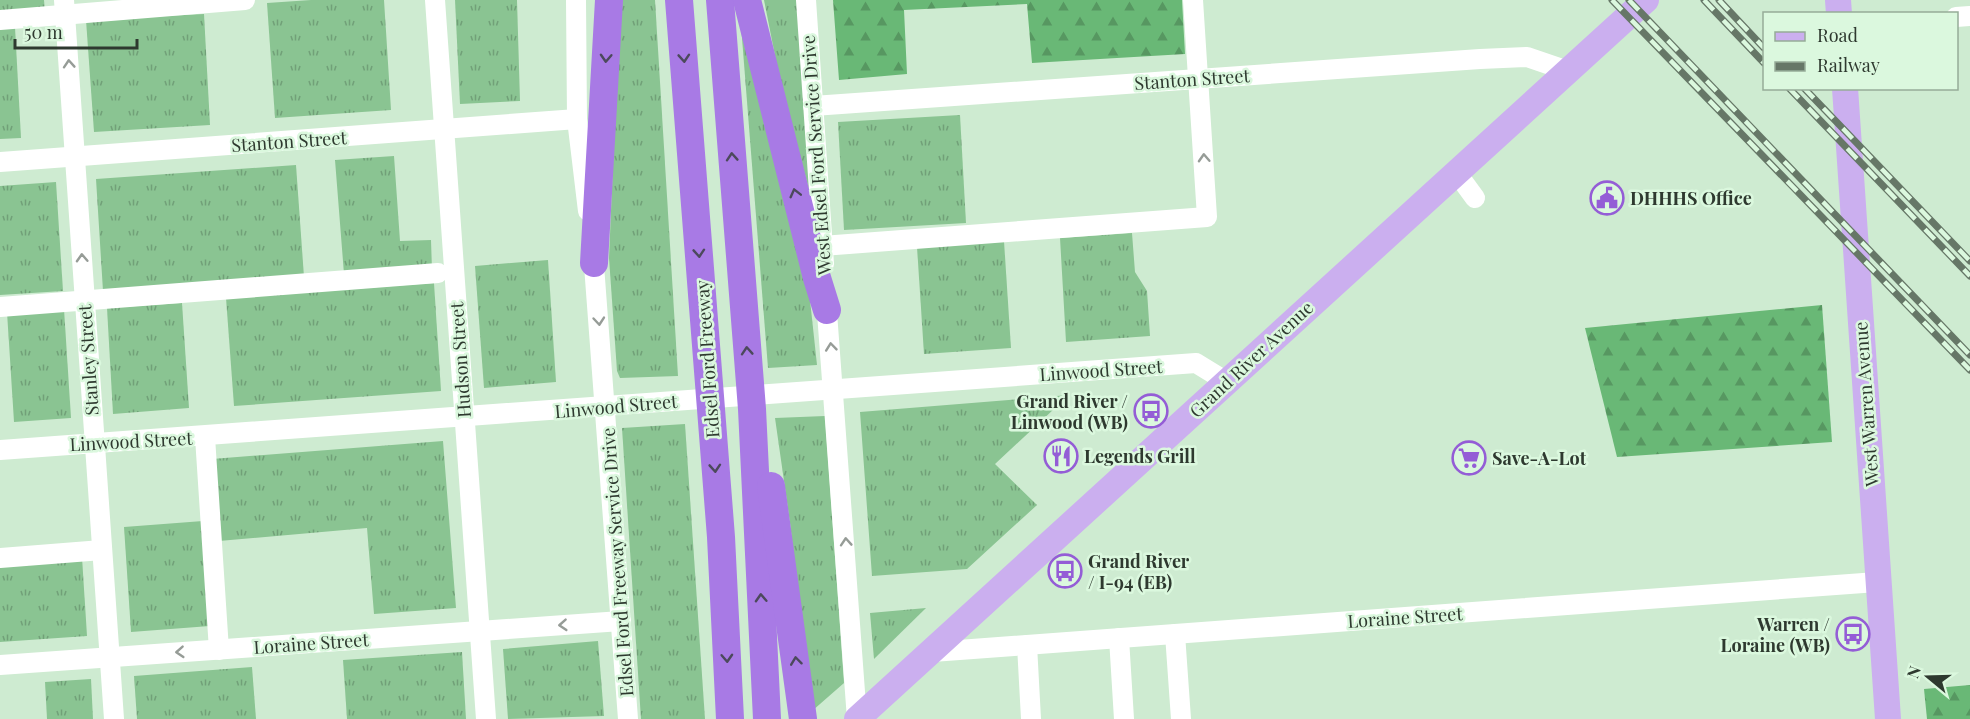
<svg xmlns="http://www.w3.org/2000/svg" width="1970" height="719" font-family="'Playfair Display',serif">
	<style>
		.grass { fill: url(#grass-tufts) }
		.forest { fill: url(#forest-firs) }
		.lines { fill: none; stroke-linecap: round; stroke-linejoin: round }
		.minor { stroke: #fff; stroke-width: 20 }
		.major { stroke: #cbafef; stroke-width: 26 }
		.highway { stroke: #a87ae5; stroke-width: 28 }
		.rail-casing { stroke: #667767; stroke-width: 7 }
		.rail { stroke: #dbf8de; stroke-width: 4.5; stroke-dasharray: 14; stroke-linecap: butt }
		.oneway { stroke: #4c495c }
		.oneway2 { stroke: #969c97 }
		.labels { text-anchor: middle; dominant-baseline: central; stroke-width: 5; stroke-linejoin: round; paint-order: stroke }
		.street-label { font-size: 18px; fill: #2e392f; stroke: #dbf8de }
		.poi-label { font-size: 18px; font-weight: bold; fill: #2e392f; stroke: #dbf8de; text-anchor: start }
	</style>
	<defs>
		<pattern id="grass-tufts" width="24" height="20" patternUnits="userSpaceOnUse" patternTransform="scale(1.5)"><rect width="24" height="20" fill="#8ac492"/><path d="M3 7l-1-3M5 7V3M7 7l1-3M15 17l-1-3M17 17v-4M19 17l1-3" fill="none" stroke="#71a078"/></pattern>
		<pattern id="forest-firs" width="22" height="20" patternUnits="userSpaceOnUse" patternTransform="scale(1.5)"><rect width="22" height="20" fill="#69b876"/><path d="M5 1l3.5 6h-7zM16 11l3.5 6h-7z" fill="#579761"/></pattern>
	</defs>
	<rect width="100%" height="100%" fill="#ceebd1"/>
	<g class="grass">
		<path d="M0 0H44L45 12 0 15Z"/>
		<path d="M311 0H384L391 110 275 118 267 3Z"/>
		<path d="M455 0H517L520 101 460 104Z"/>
		<path d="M620 0H655L678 376 620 378 617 371 609 258Z"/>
		<path d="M739 0 807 272 817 365 768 368Z"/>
		<path d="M764 0H798L812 200 783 96Z"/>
		<path d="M204 14 210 125 94 132 86 20Z"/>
		<path d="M15 27 21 138 0 139V28Z"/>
		<path d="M960 115 966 223 844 230 838 122Z"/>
		<path d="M394 156 400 241 431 240 432 270 344 274 335 160Z"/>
		<path d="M296 165 304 277 103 291 96 179Z"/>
		<path d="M56 182 63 291 0 295V186Z"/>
		<path d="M1132 233 1135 272 1147 291 1150 336 1066 342 1060 238Z"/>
		<path d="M1004 241 1011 348 924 354 917 247Z"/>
		<path d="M548 260 556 382 484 388 475 266Z"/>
		<path d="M434 283 441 391 234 406 226 298Z"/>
		<path d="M182 303 189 408 113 414 107 308Z"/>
		<path d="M64 309 71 418 14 422 7 312Z"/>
		<path d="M1069 395 995 464 1037 505 967 569 872 576 860 412Z"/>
		<path d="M825 416 844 683 812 711 790 523 775 418Z"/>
		<path d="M685 424 705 719H641L622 428Z"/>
		<path d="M443 441 456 608 374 614 367 528 219 541 212 459Z"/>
		<path d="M203 521 210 626 131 632 124 527Z"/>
		<path d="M82 557 87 636 0 642V563Z"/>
		<path d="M926 608 874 659 870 613Z"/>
		<path d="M598 641 604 716 508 719 503 649Z"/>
		<path d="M462 652 466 719H347L343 660Z"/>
		<path d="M252 667 256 719H137L134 676Z"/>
		<path d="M91 679 93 719H47L45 682Z"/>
	</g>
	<g class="forest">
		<path d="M833 0H1182L1185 54 1032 63 1027 4 904 10 907 74 839 80Z"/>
		<path d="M1822 305 1832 442 1617 457 1585 328Z"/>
		<path d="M1970 685V719H1927L1924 689Z"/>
	</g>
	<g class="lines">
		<g class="minor">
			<path d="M64 0 114 719"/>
			<path d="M435 0 486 719"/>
			<path d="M576 0 577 119 588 211"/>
			<path d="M806 0 824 264"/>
			<path d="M1956 17 1970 16"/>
			<path d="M0 20 245 0"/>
			<path d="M813 106 1480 59 1527 57 1568 71"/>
			<path d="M0 162 577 119"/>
			<path d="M1456 172 1475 198"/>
			<path d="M822 246 1207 217 1193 0"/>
			<path d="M593 252 628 719"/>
			<path d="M826 299 857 719"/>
			<path d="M0 307 438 273"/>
			<path d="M205 437 219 650"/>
			<path d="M0 450 1196 363 1227 382"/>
			<path d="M0 558 102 550"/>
			<path d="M1175 634 1181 719"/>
			<path d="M1119 638 1124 719"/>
			<path d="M1027 645 1031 719"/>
			<path d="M932 652 1877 582"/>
			<path d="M0 665 621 621"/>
		</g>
		<g class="major">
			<path d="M1838 0 1839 14"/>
			<path d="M1845 88 1888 719"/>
			<path d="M857 719 1646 0"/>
		</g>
		<g class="highway">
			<path d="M679 0 721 537 730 719"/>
			<path d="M720 0 752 409 767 719"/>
			<path d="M747 0 817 278 827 310"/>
			<path d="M594 263 609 0"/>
			<path d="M771 486 803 719"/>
		</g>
		<g class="rail-casing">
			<g id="rail">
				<path d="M1612 0 1970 370"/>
				<path d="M1629 0 1970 355"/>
				<path d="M1704 0 1764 63"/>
				<path d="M1719 0 1764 48"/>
				<path d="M1789 88 1970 276"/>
				<path d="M1804 88 1970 261"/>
			</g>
		</g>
		<use href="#rail" class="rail"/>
	</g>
	<defs><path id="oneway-chevron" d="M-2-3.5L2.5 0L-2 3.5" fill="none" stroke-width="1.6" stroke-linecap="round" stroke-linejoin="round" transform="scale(1.5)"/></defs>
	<g class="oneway">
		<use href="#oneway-chevron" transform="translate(606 58) rotate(93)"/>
		<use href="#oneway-chevron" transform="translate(684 58) rotate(86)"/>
		<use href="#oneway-chevron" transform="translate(732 157) rotate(-94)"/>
		<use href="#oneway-chevron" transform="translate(795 193) rotate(-104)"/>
		<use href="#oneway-chevron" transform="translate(699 253) rotate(86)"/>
		<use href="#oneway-chevron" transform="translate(747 351) rotate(-94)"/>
		<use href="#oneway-chevron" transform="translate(715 468) rotate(86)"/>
		<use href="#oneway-chevron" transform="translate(761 598) rotate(-93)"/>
		<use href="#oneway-chevron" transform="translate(727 658) rotate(87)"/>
		<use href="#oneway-chevron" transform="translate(796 661) rotate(-97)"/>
	</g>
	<g class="oneway2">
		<use href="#oneway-chevron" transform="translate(69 64) rotate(-94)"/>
		<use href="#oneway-chevron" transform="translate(1204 158) rotate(-93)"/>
		<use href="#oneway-chevron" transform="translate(82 258) rotate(-93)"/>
		<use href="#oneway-chevron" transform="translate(599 321) rotate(85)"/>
		<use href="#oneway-chevron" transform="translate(831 347) rotate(-96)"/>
		<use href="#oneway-chevron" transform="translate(846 542) rotate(-94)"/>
		<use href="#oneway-chevron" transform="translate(563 625) rotate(176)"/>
		<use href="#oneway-chevron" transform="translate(180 652) rotate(176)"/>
	</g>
	<defs>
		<g id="civic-ring" transform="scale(1.725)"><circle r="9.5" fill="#dbf8de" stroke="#945dd6" stroke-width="1.5"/><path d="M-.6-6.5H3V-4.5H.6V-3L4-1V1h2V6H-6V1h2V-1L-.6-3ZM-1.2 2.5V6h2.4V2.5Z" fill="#945dd6"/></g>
		<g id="bus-ring" transform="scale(1.725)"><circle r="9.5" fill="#dbf8de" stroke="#945dd6" stroke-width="1.5"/><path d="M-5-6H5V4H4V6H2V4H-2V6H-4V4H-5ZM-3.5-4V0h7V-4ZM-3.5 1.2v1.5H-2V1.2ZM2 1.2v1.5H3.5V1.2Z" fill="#945dd6"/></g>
		<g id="restaurant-ring" transform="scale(1.725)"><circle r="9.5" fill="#dbf8de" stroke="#945dd6" stroke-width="1.5"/><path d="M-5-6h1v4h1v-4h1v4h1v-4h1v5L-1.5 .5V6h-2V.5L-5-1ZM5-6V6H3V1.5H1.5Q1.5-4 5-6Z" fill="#945dd6"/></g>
		<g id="supermarket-ring" transform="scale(1.725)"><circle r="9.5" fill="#dbf8de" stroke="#945dd6" stroke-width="1.5"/><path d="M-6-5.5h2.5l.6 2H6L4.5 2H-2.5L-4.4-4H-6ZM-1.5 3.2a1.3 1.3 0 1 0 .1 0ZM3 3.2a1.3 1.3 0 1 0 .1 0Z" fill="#945dd6"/></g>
	</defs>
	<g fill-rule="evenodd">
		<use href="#civic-ring" x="1607" y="198"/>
		<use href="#bus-ring" x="1151" y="411"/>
		<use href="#restaurant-ring" x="1061" y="456"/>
		<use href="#supermarket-ring" x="1469" y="458"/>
		<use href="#bus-ring" x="1065" y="571"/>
		<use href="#bus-ring" x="1853" y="634"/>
	</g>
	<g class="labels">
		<g class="street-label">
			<text transform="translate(1192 79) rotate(-4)">Stanton Street</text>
			<text transform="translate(289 141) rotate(-4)">Stanton Street</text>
			<text transform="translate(816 155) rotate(-94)">West Edsel Ford Service Drive</text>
			<text transform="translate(707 359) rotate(-94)">Edsel Ford Freeway</text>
			<text transform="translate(1251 359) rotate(-43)">Grand River Avenue</text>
			<text transform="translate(88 360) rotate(-94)">Stanley Street</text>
			<text transform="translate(460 360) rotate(-94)">Hudson Street</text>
			<text transform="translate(1101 370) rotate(-4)">Linwood Street</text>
			<text transform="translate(1866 404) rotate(-94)">West Warren Avenue</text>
			<text transform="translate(616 406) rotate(-5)">Linwood Street</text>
			<text transform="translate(131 441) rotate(-3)">Linwood Street</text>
			<text transform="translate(617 562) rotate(-94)">Edsel Ford Freeway Service Drive</text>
			<text transform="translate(1405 617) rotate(-4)">Loraine Street</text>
			<text transform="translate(311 643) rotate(-4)">Loraine Street</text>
		</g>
		<g class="poi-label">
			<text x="1630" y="198">DHHHS Office</text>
			<text x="1128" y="401" text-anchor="end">Grand River /<tspan x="1128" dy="21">Linwood (WB)</tspan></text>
			<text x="1084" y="456">Legends Grill</text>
			<text x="1492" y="458">Save-A-Lot</text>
			<text x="1088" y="561">Grand River<tspan x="1088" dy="21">/ I-94 (EB)</tspan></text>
			<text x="1830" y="624" text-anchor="end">Warren /<tspan x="1830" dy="21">Loraine (WB)</tspan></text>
		</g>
	</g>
	<rect x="1763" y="12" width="195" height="78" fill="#dbf8de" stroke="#96ac98" stroke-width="1.5"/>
	<rect x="1775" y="32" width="30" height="9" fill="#cbafef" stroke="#96ac98" stroke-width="1.5"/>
	<text x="1817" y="42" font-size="18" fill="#2e392f">Road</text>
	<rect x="1775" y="62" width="30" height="9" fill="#667767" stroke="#96ac98" stroke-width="1.5"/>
	<text x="1817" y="72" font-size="18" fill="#2e392f">Railway</text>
	<g transform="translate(1928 677) rotate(289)" stroke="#dbf8de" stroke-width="4.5" paint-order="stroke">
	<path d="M0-4.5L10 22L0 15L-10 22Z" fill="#2e392f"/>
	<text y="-9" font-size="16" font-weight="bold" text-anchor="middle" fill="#2e392f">N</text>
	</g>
	<path d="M15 39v9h122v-9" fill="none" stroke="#2e392f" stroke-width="3"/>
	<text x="24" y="39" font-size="18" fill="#2e392f" stroke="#dbf8de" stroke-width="4.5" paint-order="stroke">50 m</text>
</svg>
